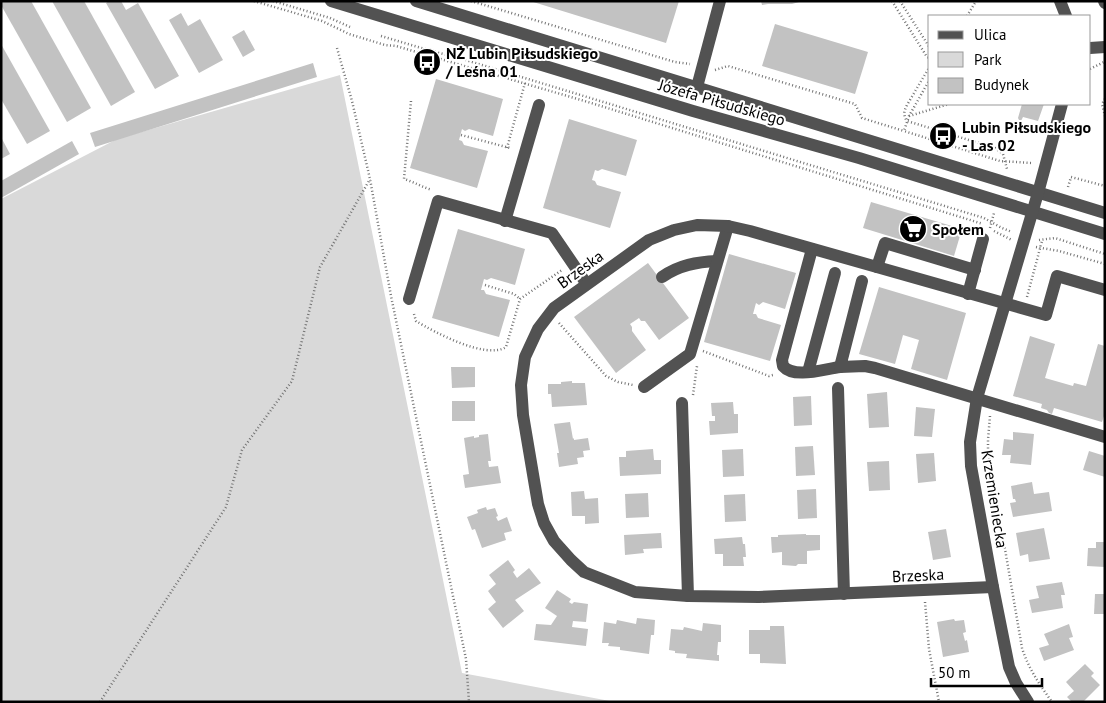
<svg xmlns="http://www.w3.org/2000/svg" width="1106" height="703" font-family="'PT Sans',sans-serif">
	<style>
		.green { fill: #d9d9d9 }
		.building { fill: #c2c2c2 }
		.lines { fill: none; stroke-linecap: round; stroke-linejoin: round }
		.path { stroke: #747474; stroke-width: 2.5; stroke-dasharray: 1 2.5; stroke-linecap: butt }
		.minor { stroke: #525252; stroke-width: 12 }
		.labels { text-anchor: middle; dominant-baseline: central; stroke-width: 4; stroke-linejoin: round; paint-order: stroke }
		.poi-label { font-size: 16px; font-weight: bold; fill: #000; stroke: #fff; text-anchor: start }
		.street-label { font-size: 16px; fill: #000; stroke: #fff }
	</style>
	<rect width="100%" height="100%" fill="#fff"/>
	<path class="green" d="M340 75 462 673 615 702H1V199L117 139Z"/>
	<g class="building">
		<path d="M1 1H31L91 108 67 122 1 5Z"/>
		<path d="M52 1H84L135 92 111 106Z"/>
		<path d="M109 1H121L126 10 138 3 179 76 155 89 106 3Z"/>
		<path d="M530 1H679L666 43Z"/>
		<path d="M761 1H798L799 2 792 4H768L762 5Z"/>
		<path d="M181 13 188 26 200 19 223 60 199 73 169 20Z"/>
		<path d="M775 24 868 52 855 94 762 66Z"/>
		<path d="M244 30 255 50 243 57 232 37Z"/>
		<path d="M1 44 50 131 27 144 1 99Z"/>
		<path d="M313 63 317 77 95 147 90 133Z"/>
		<path d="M436 79 503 99 493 136 469 129 465 131 462 129 459 140 462 141 464 145 488 151 477 188 410 168Z"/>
		<path d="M1022 104H1044L1038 121 1023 117 1021 121 1019 120 1018 118Z"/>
		<path d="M569 119 637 140 626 176 602 169 598 171 595 170 592 180 595 181 597 185 621 192 610 228 543 208Z"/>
		<path d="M1 137 10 154 1 159Z"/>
		<path d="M72 141 79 154 1 198V181Z"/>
		<path d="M871 202 962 229 954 256 863 228Z"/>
		<path d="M458 229 525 249 515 285 491 278 487 280 484 279 481 290H484L486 294 510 300 499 337 432 318Z"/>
		<path d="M729 254 796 273 785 309 763 302 759 305 756 303 753 314H756L758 318 781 325 770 361 704 342Z"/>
		<path d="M648 263 689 318 659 340 645 321H641L639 318 630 324 632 327V331L646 350 616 373 574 317Z"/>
		<path d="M879 287 966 313 947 380 911 369 919 340 903 335 895 364 859 354Z"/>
		<path d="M1030 336 1055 344 1045 378 1073 386 1074 383 1086 386 1098 344 1105 346V413L1102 422 1054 408 1052 414 1049 413 1047 410 1041 408 1042 404 1013 396Z"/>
		<path d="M451 367H475V387L452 388Z"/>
		<path d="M572 381V383H585L587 405 552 407 551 394H548V384H561V382Z"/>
		<path d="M887 392 889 427 869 428 867 394Z"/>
		<path d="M811 396 812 425 794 426 793 397Z"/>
		<rect x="452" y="401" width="23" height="20"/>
		<path d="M733 402 734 414H738V433L710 435 709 421H715V416H712L711 403Z"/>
		<path d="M916 407 935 409 932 437 914 436Z"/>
		<path d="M570 422 573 439 574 438V440L588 438 590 450 583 451 584 457 577 458 578 464 559 467 557 453H559L554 424Z"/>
		<path d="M1013 432 1034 434 1031 465 1010 463 1011 455H1002L1004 439 1013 440Z"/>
		<path d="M488 434 491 461H488L489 467 498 466 501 483 465 488 463 475 469 474 464 438 474 436V438L479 437V435Z"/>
		<path d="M813 446 815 475 796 476 795 447Z"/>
		<path d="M653 449 654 460H661V474L620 476 619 457H626V451Z"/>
		<path d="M743 449 744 476 723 477 722 450Z"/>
		<path d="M1089 451 1105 456V477L1083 470Z"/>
		<path d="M934 453 936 481 918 483 916 454Z"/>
		<path d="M889 461 890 490 869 491 867 462Z"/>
		<path d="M1032 482 1034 494 1049 492 1052 511 1013 517 1010 503 1016 502 1015 499H1013L1011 486Z"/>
		<path d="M816 489 817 518 798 519 797 490Z"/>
		<path d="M584 491 585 499 598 498 599 523 585 524V516H572L571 492Z"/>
		<path d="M648 493 649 517 626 518 625 494Z"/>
		<path d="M745 494 746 521 725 522 724 495Z"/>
		<path d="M486 507 487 510 495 508 498 516 496 517 498 521 507 517 512 531 504 533 506 540 482 548 475 529 472 530 467 517 478 513 477 510Z"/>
		<path d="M1044 528 1050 559 1029 562 1028 554 1020 556 1016 533Z"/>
		<path d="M946 529 951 557 933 560 928 532Z"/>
		<path d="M661 533 662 548 643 549 644 553 625 555 624 535Z"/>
		<path d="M806 534V535H820V550L807 551V564H798L796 566 782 565V552L772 553 771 537H778V535Z"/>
		<path d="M742 537 743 544H745L746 557H743L744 566H723V554H715L714 539Z"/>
		<path d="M1096 542H1105V567L1087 566 1088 548H1096Z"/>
		<path d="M508 560 515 570 513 572 517 578 529 568 541 583 515 600 524 611 503 628 488 609 496 602 488 591 496 584 489 575Z"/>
		<path d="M1062 582 1065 595H1061L1063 608 1032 613 1029 600 1039 598 1036 586Z"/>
		<path d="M557 590 571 599 569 602 572 604 574 602 588 604 586 622 573 621 572 627 588 629 586 646 534 640 536 624 551 625 557 616 545 608Z"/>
		<path d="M1095 594H1105V614H1094Z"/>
		<path d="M637 618 655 620 654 635H651L649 654 620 650V647L608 646 609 643H602L604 622 616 624 617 620 636 624Z"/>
		<path d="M954 619 955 621 964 620 966 632 963 633 965 641 967 640 969 652 943 657 937 622Z"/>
		<path d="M703 623 721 625V642H718L717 655H719V661L686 658 687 654 675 653V651L669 650 671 629 683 630 684 627 702 631Z"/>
		<path d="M1069 624 1073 637 1069 638 1074 650 1044 661 1039 648 1049 645 1044 634Z"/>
		<path d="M770 626H784L786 664 760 663V654H749V630H770Z"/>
		<path d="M1085 664 1094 673 1091 676 1100 685 1083 702H1072L1067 697 1074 691 1066 682Z"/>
	</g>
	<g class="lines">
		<g class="path">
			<path d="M254 1 322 21 349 34 385 45 396 46 588 102 983 224"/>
			<path d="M273 1 330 18 350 27"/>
			<path d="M471 1 675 62 690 64"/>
			<path d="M892 1 927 57 930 58"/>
			<path d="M900 1 930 48"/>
			<path d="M967 16 976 1"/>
			<path d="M381 36 428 50 459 58 984 218 1002 228 1012 232"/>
			<path d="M337 48 352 101 370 179 391 296 466 659 469 702"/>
			<path d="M930 66 907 105C904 111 903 115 907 121L995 148 1003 154 1007 169"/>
			<path d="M1090 69 1104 62"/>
			<path d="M715 70 728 66 855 104 862 118 904 131"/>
			<path d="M930 79 909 116 904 131 1000 161 1032 163"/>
			<path d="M1105 99 1102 104 1105 116"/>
			<path d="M411 101 404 179C414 182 422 187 432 190"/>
			<path d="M909 116 949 104"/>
			<path d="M461 135 510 148"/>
			<path d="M507 148 525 83"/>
			<path d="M1068 187 1071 177 1105 186"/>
			<path d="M990 228 994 213"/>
			<path d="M994 231 1012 240"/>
			<path d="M1039 240 1055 238 1105 254"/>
			<path d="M1036 247 1059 251 1105 264"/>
			<path d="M485 285 514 294 520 299"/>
			<path d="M1027 297 1042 241"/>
			<path d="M414 314 416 321C434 332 486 360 506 347L520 299 562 270"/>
			<path d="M559 323 606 376 618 382 633 385"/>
			<path d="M703 351 769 376 773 375"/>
			<path d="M693 395 697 366"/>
			<path d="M990 416 988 440V450L1022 648C1028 668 1040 685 1052 702"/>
			<path d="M925 602 929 649 939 702"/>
			<path d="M100 702 226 507 242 450 292 381 320 267 370 179"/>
		</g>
		<g class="minor">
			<path d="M331 1 693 111 859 158 1105 234"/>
			<path d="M416 1 1105 213"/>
			<path d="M1060 1 1066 16"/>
			<path d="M1104 1 1105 3"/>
			<path d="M1090 48 1105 47"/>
			<path d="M697 87 720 1"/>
			<path d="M505 221 539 105"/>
			<path d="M812 249 782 360 783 366C794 379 824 369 840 367"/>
			<path d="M877 267 885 243 975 270"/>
			<path d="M662 277C679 265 697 262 717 261"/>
			<path d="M862 281 840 367 865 366 875 368 1105 437"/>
			<path d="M968 294 983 239"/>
			<path d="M409 299 438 201 552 233 586 283"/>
			<path d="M808 372 835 273"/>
			<path d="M644 387 690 354 728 226"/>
			<path d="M838 388 844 594"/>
			<path d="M682 403 688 596"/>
			<path d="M993 587 759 597 688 596 635 592 584 572 571 560 554 541 544 523 538 504 523 415 521 385 525 357 538 329 554 308 649 240 674 230 697 225 728 226 750 231 1046 315 1057 276 1105 290"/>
			<path d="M1028 702 1016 683 1009 667 993 587 971 466 970 442 977 398 1038 193 1062 104"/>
		</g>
	</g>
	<defs>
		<g id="bus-disc" transform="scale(1.4375)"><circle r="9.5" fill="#000" stroke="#fff"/><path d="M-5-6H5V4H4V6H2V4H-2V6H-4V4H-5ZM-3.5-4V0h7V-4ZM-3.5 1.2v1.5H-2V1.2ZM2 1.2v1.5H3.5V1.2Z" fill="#fff"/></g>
		<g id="supermarket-disc" transform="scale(1.4375)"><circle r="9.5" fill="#000" stroke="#fff"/><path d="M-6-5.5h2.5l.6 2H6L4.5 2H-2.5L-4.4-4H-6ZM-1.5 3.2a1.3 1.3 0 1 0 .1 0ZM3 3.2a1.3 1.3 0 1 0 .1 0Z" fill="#fff"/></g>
	</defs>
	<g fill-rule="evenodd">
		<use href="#bus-disc" x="427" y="62"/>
		<use href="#bus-disc" x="943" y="136"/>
		<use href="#supermarket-disc" x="913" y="229"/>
	</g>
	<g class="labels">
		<g class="poi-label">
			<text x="446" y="53">NŻ Lubin Piłsudskiego<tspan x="446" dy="18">/ Leśna 01</tspan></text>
			<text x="962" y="127">Lubin Piłsudskiego<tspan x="962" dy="18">- Las 02</tspan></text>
			<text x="932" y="229">Społem</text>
		</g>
		<g class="street-label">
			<text transform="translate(722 102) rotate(16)">Józefa Piłsudskiego</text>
			<text transform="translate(580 269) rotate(-36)">Brzeska</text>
			<text transform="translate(995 499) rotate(81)">Krzemieniecka</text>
			<text transform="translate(918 575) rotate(-3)">Brzeska</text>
		</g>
	</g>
	<rect width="1106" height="703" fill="none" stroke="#000000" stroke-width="5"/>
	<rect x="928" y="15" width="162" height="90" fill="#ffffff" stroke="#999999"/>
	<rect x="938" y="31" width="25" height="8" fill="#525252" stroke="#999999"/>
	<text x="974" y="40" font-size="15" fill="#000000">Ulica</text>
	<rect x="938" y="52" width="25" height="15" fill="#d9d9d9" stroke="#999999"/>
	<text x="974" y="65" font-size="15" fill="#000000">Park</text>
	<rect x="938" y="78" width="25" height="15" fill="#c2c2c2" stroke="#999999"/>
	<text x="974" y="90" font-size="15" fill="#000000">Budynek</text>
	<path d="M931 678v8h111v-8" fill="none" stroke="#000000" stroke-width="2.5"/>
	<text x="938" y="678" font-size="15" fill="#000000" stroke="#ffffff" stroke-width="4" paint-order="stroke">50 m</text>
</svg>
